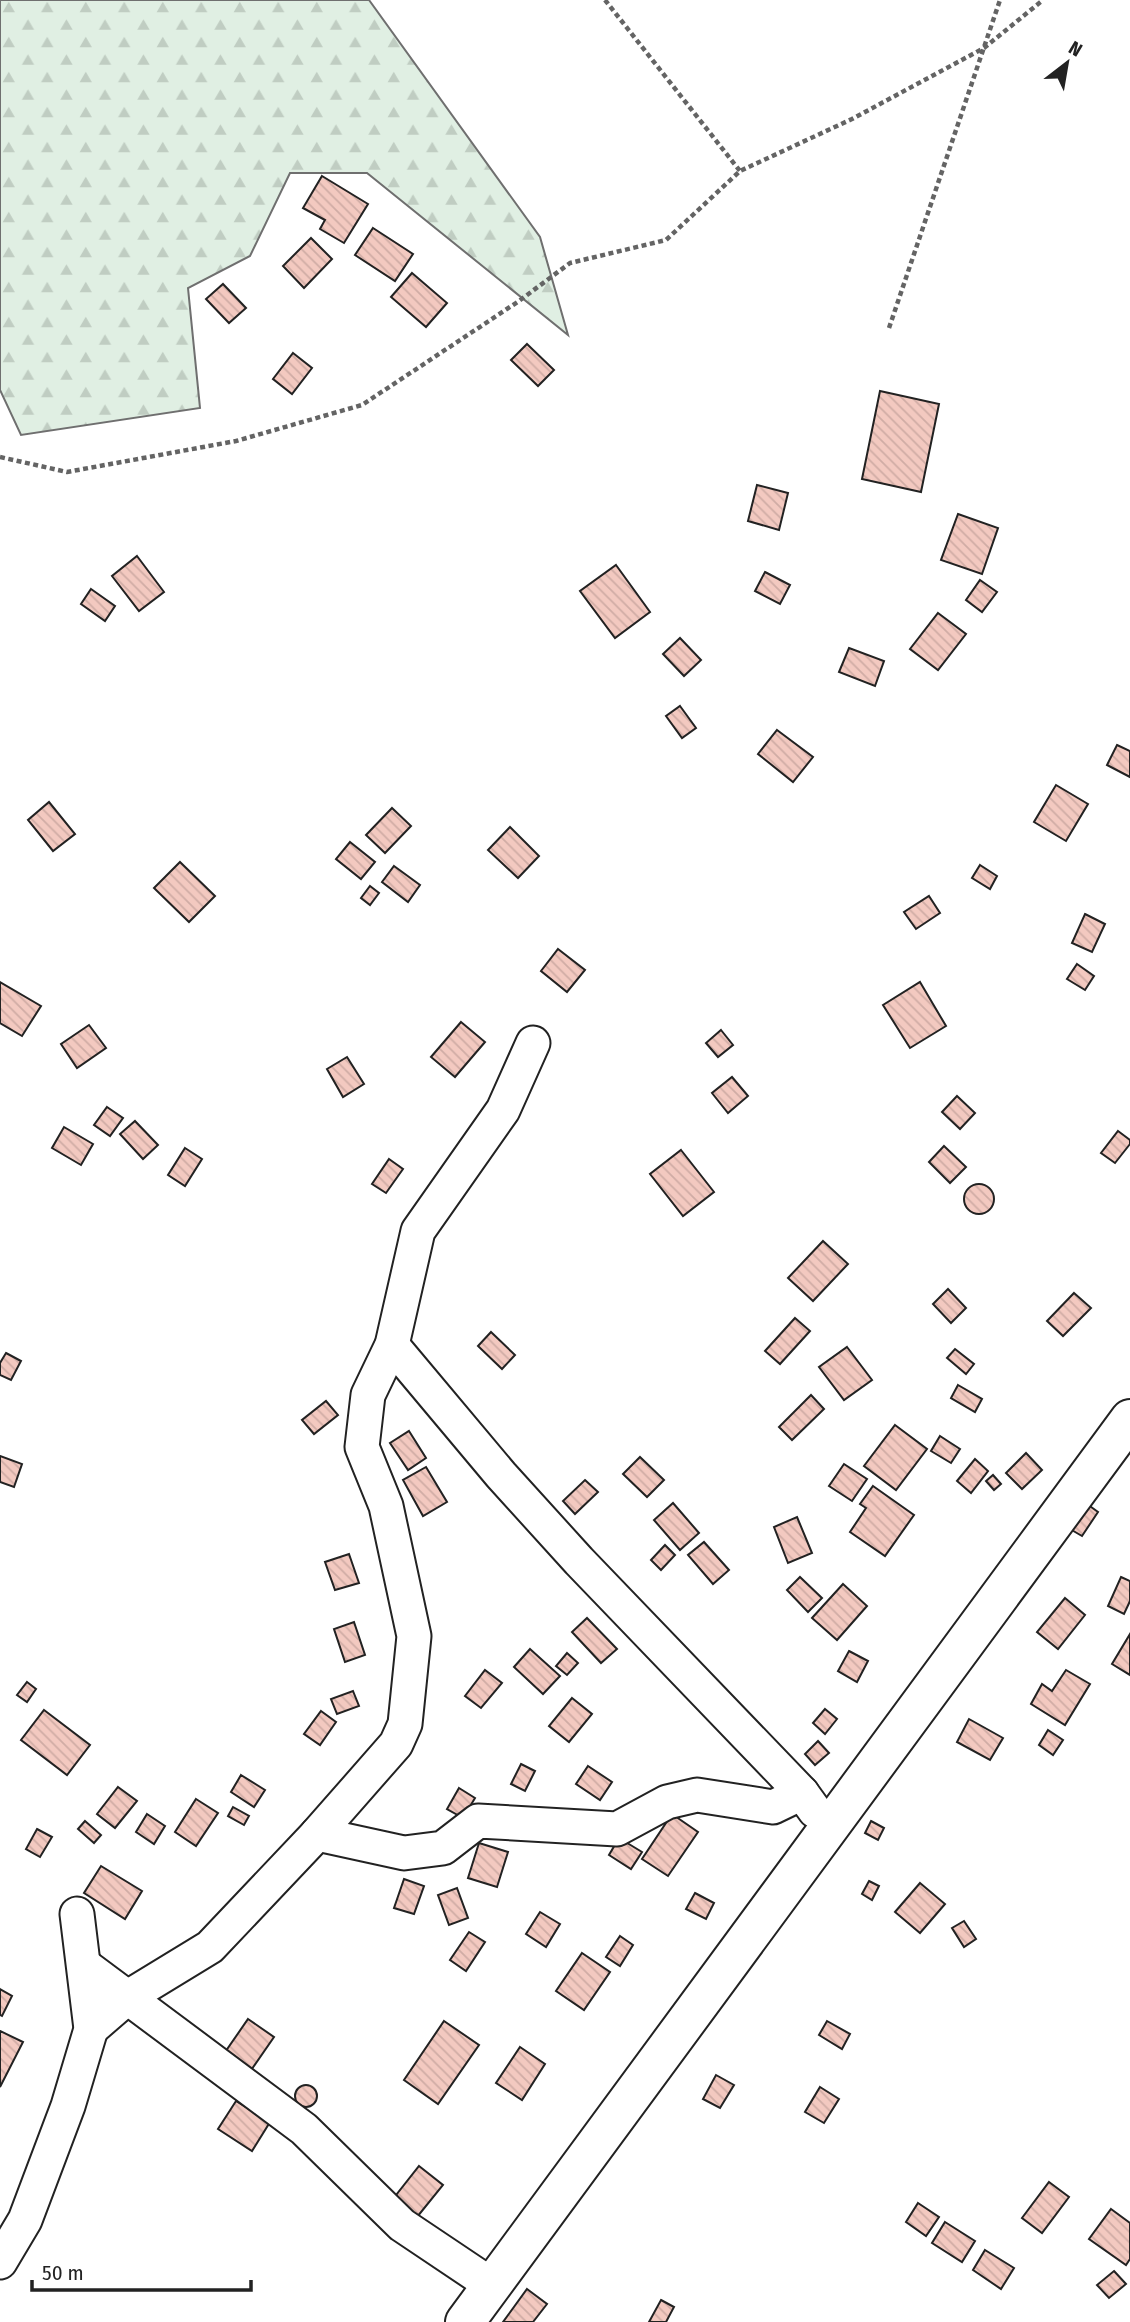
<svg xmlns="http://www.w3.org/2000/svg" width="1130" height="2322" font-family="'Fira Sans Condensed',sans-serif">
	<style>
		.forest { fill: url(#forest-firs); stroke: #6f6f6f; stroke-width: 2 }
		.building { fill: url(#building-back-hatch); stroke: #222; stroke-width: 2 }
		.lines { fill: none; stroke-linecap: round; stroke-linejoin: round }
		.minor-casing { stroke: #222; stroke-width: 37 }
		.major-casing { stroke: #222; stroke-width: 42 }
		.path { stroke: #646464; stroke-width: 4.5; stroke-dasharray: 5 3.5; stroke-linecap: butt }
		.minor { stroke: #fff; stroke-width: 33 }
		.major { stroke: #fff; stroke-width: 38 }
	</style>
	<defs>
		<pattern id="forest-firs" width="22" height="20" patternUnits="userSpaceOnUse" patternTransform="scale(1.75)"><rect width="22" height="20" fill="#e0efe3"/><path d="M5 1l3.5 6h-7zM16 11l3.5 6h-7z" fill="#c0cdc2"/></pattern>
		<pattern id="building-back-hatch" width="6" height="6" patternUnits="userSpaceOnUse" patternTransform="scale(1.75)"><rect width="6" height="6" fill="#f3c9c0"/><path d="M-1 5l2 2M0 0l6 6M5-1l2 2" fill="none" stroke="#d0aca5"/></pattern>
	</defs>
	<rect width="100%" height="100%" fill="#fff"/>
	<path class="forest" d="M0 0H369L540 237 568 335 367 173H290L250 256 188 288 200 408 21 435 0 390Z"/>
	<g class="building">
		<path d="M322 176 368 204 344 243 320 229 325 220 303 208Z"/>
		<path d="M373 228 413 254 395 281 355 255Z"/>
		<path d="M311 238 332 259 304 288 283 266Z"/>
		<path d="M412 273 447 303 426 327 391 297Z"/>
		<path d="M223 284 246 308 229 323 206 299Z"/>
		<path d="M527 344 554 370 538 386 511 360Z"/>
		<path d="M293 353 312 368 292 394 273 379Z"/>
		<path d="M880 391 939 404 921 492 862 479Z"/>
		<path d="M757 485 788 493 779 530 748 521Z"/>
		<path d="M958 514 998 528 982 574 941 560Z"/>
		<path d="M137 556 164 592 139 611 112 576Z"/>
		<path d="M616 565 650 612 615 638 580 591Z"/>
		<path d="M765 572 790 585 780 604 755 591Z"/>
		<path d="M980 580 997 592 982 612 966 600Z"/>
		<path d="M91 589 115 606 105 621 81 604Z"/>
		<path d="M938 613 966 634 938 670 910 649Z"/>
		<path d="M680 638 701 660 684 676 663 654Z"/>
		<path d="M849 648 884 661 875 686 839 672Z"/>
		<path d="M680 706 696 728 682 738 666 716Z"/>
		<path d="M777 730 813 757 793 782 758 754Z"/>
		<path d="M1117 745 1130 751V777L1107 765Z"/>
		<path d="M1056 785 1088 804 1066 841 1034 822Z"/>
		<path d="M49 802 75 834 53 851 28 820Z"/>
		<path d="M392 808 411 826 385 853 366 835Z"/>
		<path d="M510 827 539 856 518 878 488 850Z"/>
		<path d="M350 842 375 862 361 879 336 859Z"/>
		<path d="M180 862 215 896 189 922 154 888Z"/>
		<path d="M980 865 997 876 990 889 972 878Z"/>
		<path d="M394 866 420 885 408 902 382 882Z"/>
		<path d="M370 886 379 893 370 905 361 898Z"/>
		<path d="M929 896 940 913 916 929 904 912Z"/>
		<path d="M1085 914 1105 924 1092 952 1072 943Z"/>
		<path d="M558 949 585 970 567 992 541 971Z"/>
		<path d="M1077 964 1094 976 1085 990 1067 979Z"/>
		<path d="M0 982 41 1006 22 1036 0 1023Z"/>
		<path d="M920 982 946 1026 910 1048 883 1005Z"/>
		<path d="M461 1022 485 1042 455 1077 431 1057Z"/>
		<path d="M89 1025 106 1048 77 1068 61 1044Z"/>
		<path d="M721 1030 733 1045 718 1057 706 1043Z"/>
		<path d="M347 1057 364 1084 343 1097 327 1069Z"/>
		<path d="M732 1077 748 1096 728 1113 712 1093Z"/>
		<path d="M957 1096 975 1113 960 1129 942 1112Z"/>
		<path d="M107 1107 123 1118 110 1136 94 1125Z"/>
		<path d="M135 1121 158 1145 143 1159 120 1134Z"/>
		<path d="M64 1127 93 1144 81 1165 52 1148Z"/>
		<path d="M1118 1131 1130 1140V1144L1115 1163 1101 1153Z"/>
		<path d="M944 1146 966 1167 950 1183 929 1162Z"/>
		<path d="M185 1148 202 1159 185 1186 168 1175Z"/>
		<path d="M681 1150 714 1192 683 1216 650 1174Z"/>
		<path d="M389 1159 403 1169 386 1193 372 1184Z"/>
		<circle cx="979" cy="1199" r="15"/>
		<path d="M823 1241 848 1264 813 1301 788 1278Z"/>
		<path d="M948 1289 966 1308 951 1323 933 1304Z"/>
		<path d="M1074 1293 1091 1308 1063 1336 1047 1321Z"/>
		<path d="M795 1318 810 1331 780 1364 765 1351Z"/>
		<path d="M491 1332 515 1355 502 1369 478 1346Z"/>
		<path d="M847 1347 872 1380 844 1400 819 1367Z"/>
		<path d="M955 1349 974 1364 966 1374 947 1358Z"/>
		<path d="M6 1353 21 1361 11 1380 0 1375V1363Z"/>
		<path d="M958 1385 982 1399 975 1412 951 1398Z"/>
		<path d="M811 1395 824 1409 792 1440 779 1427Z"/>
		<path d="M326 1401 338 1415 314 1434 302 1420Z"/>
		<path d="M895 1425 927 1449 896 1490 864 1466Z"/>
		<path d="M409 1431 426 1458 408 1470 390 1443Z"/>
		<path d="M940 1436 960 1449 951 1463 931 1451Z"/>
		<path d="M1026 1453 1042 1470 1022 1489 1006 1473Z"/>
		<path d="M0 1456 22 1464 14 1487 0 1482Z"/>
		<path d="M640 1457 664 1480 647 1497 623 1474Z"/>
		<path d="M975 1459 988 1471 971 1493 957 1481Z"/>
		<path d="M844 1464 867 1479 852 1501 829 1486Z"/>
		<path d="M426 1467 447 1502 423 1516 403 1480Z"/>
		<path d="M993 1475 1001 1484 994 1490 986 1481Z"/>
		<path d="M585 1480 598 1492 575 1514 563 1501Z"/>
		<path d="M873 1486 914 1515 885 1556 850 1532 866 1508 860 1504Z"/>
		<path d="M673 1503 699 1533 680 1550 654 1520Z"/>
		<path d="M1087 1504 1098 1512 1082 1536 1070 1529Z"/>
		<path d="M797 1517 812 1553 788 1563 774 1527Z"/>
		<path d="M704 1542 729 1570 713 1584 688 1555Z"/>
		<path d="M665 1545 675 1555 661 1570 651 1560Z"/>
		<path d="M349 1554 359 1583 335 1590 325 1562Z"/>
		<path d="M800 1577 822 1598 808 1612 787 1590Z"/>
		<path d="M1121 1577 1130 1581V1601L1124 1614 1108 1606Z"/>
		<path d="M843 1584 867 1606 837 1640 812 1618Z"/>
		<path d="M1065 1598 1085 1615 1058 1649 1037 1632Z"/>
		<path d="M587 1618 617 1649 601 1663 572 1632Z"/>
		<path d="M354 1622 365 1655 345 1662 334 1629Z"/>
		<path d="M1130 1634V1675L1112 1664Z"/>
		<path d="M530 1649 560 1676 543 1694 514 1667Z"/>
		<path d="M849 1651 868 1661 857 1682 838 1671Z"/>
		<path d="M567 1653 578 1663 567 1675 556 1666Z"/>
		<path d="M485 1670 502 1683 481 1708 465 1696Z"/>
		<path d="M1066 1670 1090 1684 1065 1725 1031 1704 1042 1684 1052 1691Z"/>
		<path d="M27 1682 36 1689 27 1702 17 1695Z"/>
		<path d="M353 1691 359 1706 337 1714 331 1699Z"/>
		<path d="M572 1698 592 1714 569 1742 549 1726Z"/>
		<path d="M825 1709 837 1719 825 1734 813 1723Z"/>
		<path d="M44 1710 90 1745 67 1775 21 1740Z"/>
		<path d="M321 1711 336 1722 320 1745 304 1734Z"/>
		<path d="M969 1719 1003 1738 990 1760 957 1742Z"/>
		<path d="M1048 1730 1063 1740 1053 1755 1039 1745Z"/>
		<path d="M818 1741 829 1753 815 1765 805 1754Z"/>
		<path d="M521 1764 535 1771 525 1791 511 1784Z"/>
		<path d="M588 1766 612 1782 600 1800 576 1784Z"/>
		<path d="M241 1775 265 1790 254 1807 231 1792Z"/>
		<path d="M118 1787 137 1801 115 1828 97 1814Z"/>
		<path d="M459 1788 475 1798 463 1818 447 1809Z"/>
		<path d="M196 1799 218 1813 196 1846 175 1832Z"/>
		<path d="M233 1807 249 1816 244 1825 228 1816Z"/>
		<path d="M147 1814 165 1826 154 1844 136 1832Z"/>
		<path d="M672 1814 698 1832 668 1876 642 1859Z"/>
		<path d="M85 1821 101 1835 94 1843 78 1829Z"/>
		<path d="M871 1821 884 1828 878 1840 865 1833Z"/>
		<path d="M37 1829 52 1837 40 1857 26 1849Z"/>
		<path d="M619 1838 642 1852 631 1869 609 1855Z"/>
		<path d="M479 1843 508 1852 497 1887 468 1878Z"/>
		<path d="M101 1866 142 1891 125 1919 84 1893Z"/>
		<path d="M404 1879 424 1886 414 1914 394 1908Z"/>
		<path d="M869 1881 879 1886 872 1900 862 1894Z"/>
		<path d="M920 1883 945 1904 920 1933 895 1912Z"/>
		<path d="M457 1888 468 1918 449 1925 438 1895Z"/>
		<path d="M695 1893 714 1903 706 1919 686 1909Z"/>
		<path d="M540 1912 560 1924 546 1947 526 1934Z"/>
		<path d="M964 1921 976 1939 964 1947 952 1928Z"/>
		<path d="M469 1932 485 1942 466 1971 450 1960Z"/>
		<path d="M620 1936 633 1945 620 1966 606 1957Z"/>
		<path d="M582 1953 610 1972 584 2010 556 1991Z"/>
		<path d="M0 1989 12 1996 2 2016 0 2015Z"/>
		<path d="M248 2019 274 2037 247 2076 221 2058Z"/>
		<path d="M444 2021 479 2045 438 2104 404 2080Z"/>
		<path d="M827 2021 850 2034 842 2049 819 2035Z"/>
		<path d="M0 2031 23 2042 0 2087Z"/>
		<path d="M520 2047 545 2064 522 2100 496 2083Z"/>
		<path d="M716 2075 734 2085 720 2108 703 2099Z"/>
		<circle cx="306" cy="2096" r="11"/>
		<path d="M820 2087 839 2099 824 2123 805 2112Z"/>
		<path d="M236 2101 270 2122 252 2151 218 2129Z"/>
		<path d="M419 2166 443 2185 413 2222 389 2204Z"/>
		<path d="M1049 2182 1069 2197 1042 2233 1022 2218Z"/>
		<path d="M918 2203 939 2217 926 2236 906 2222Z"/>
		<path d="M1111 2209 1130 2223V2259L1126 2265 1089 2239Z"/>
		<path d="M945 2222 975 2241 962 2262 932 2243Z"/>
		<path d="M985 2250 1014 2268 1001 2289 973 2270Z"/>
		<path d="M1114 2271 1126 2284 1109 2298 1097 2285Z"/>
		<path d="M527 2289 547 2304 533 2322H503Z"/>
		<path d="M661 2300 674 2307 666 2322H649Z"/>
	</g>
	<g class="lines">
		<g class="minor-casing">
			<g id="minor">
				<path d="M392 1345 501 1475 579 1561 802 1793 815 1811"/>
				<path d="M317 1834 396 1744 405 1724 414 1636 386 1506 362 1447 368 1395 392 1345 418 1231 503 1110 533 1043"/>
				<path d="M84 1965 304 2129 402 2225 493 2286"/>
				<path d="M91 2029 128 1997 210 1947 317 1834 404 1853 443 1848 478 1821 617 1829 667 1802 697 1795 773 1807 802 1793"/>
				<path d="M0 2262 25 2220 68 2106 91 2029 77 1914"/>
			</g>
		</g>
		<g class="major-casing">
			<path id="major" d="M465 2322 1130 1419"/>
		</g>
		<g class="path">
			<path d="M605 0 740 171"/>
			<path d="M889 328 1000 0"/>
			<path d="M0 457 67 472 236 441 362 405 519 301 570 263 666 240 740 171 852 119 984 48 1043 0"/>
		</g>
		<use href="#minor" class="minor"/>
		<use href="#major" class="major"/>
	</g>
	<g transform="translate(1067 63) rotate(31)" stroke="#ffffff" stroke-width="5" paint-order="stroke">
	<path d="M0-5L12 26L0 18L-12 26Z" fill="#222222"/>
	<text y="-10" font-size="19" font-weight="bold" text-anchor="middle" fill="#222222">N</text>
	</g>
	<path d="M32 2280v10h219v-10" fill="none" stroke="#222222" stroke-width="3.5"/>
	<text x="42" y="2280" font-size="21" fill="#222222" stroke="#ffffff" stroke-width="5" paint-order="stroke">50 m</text>
</svg>
